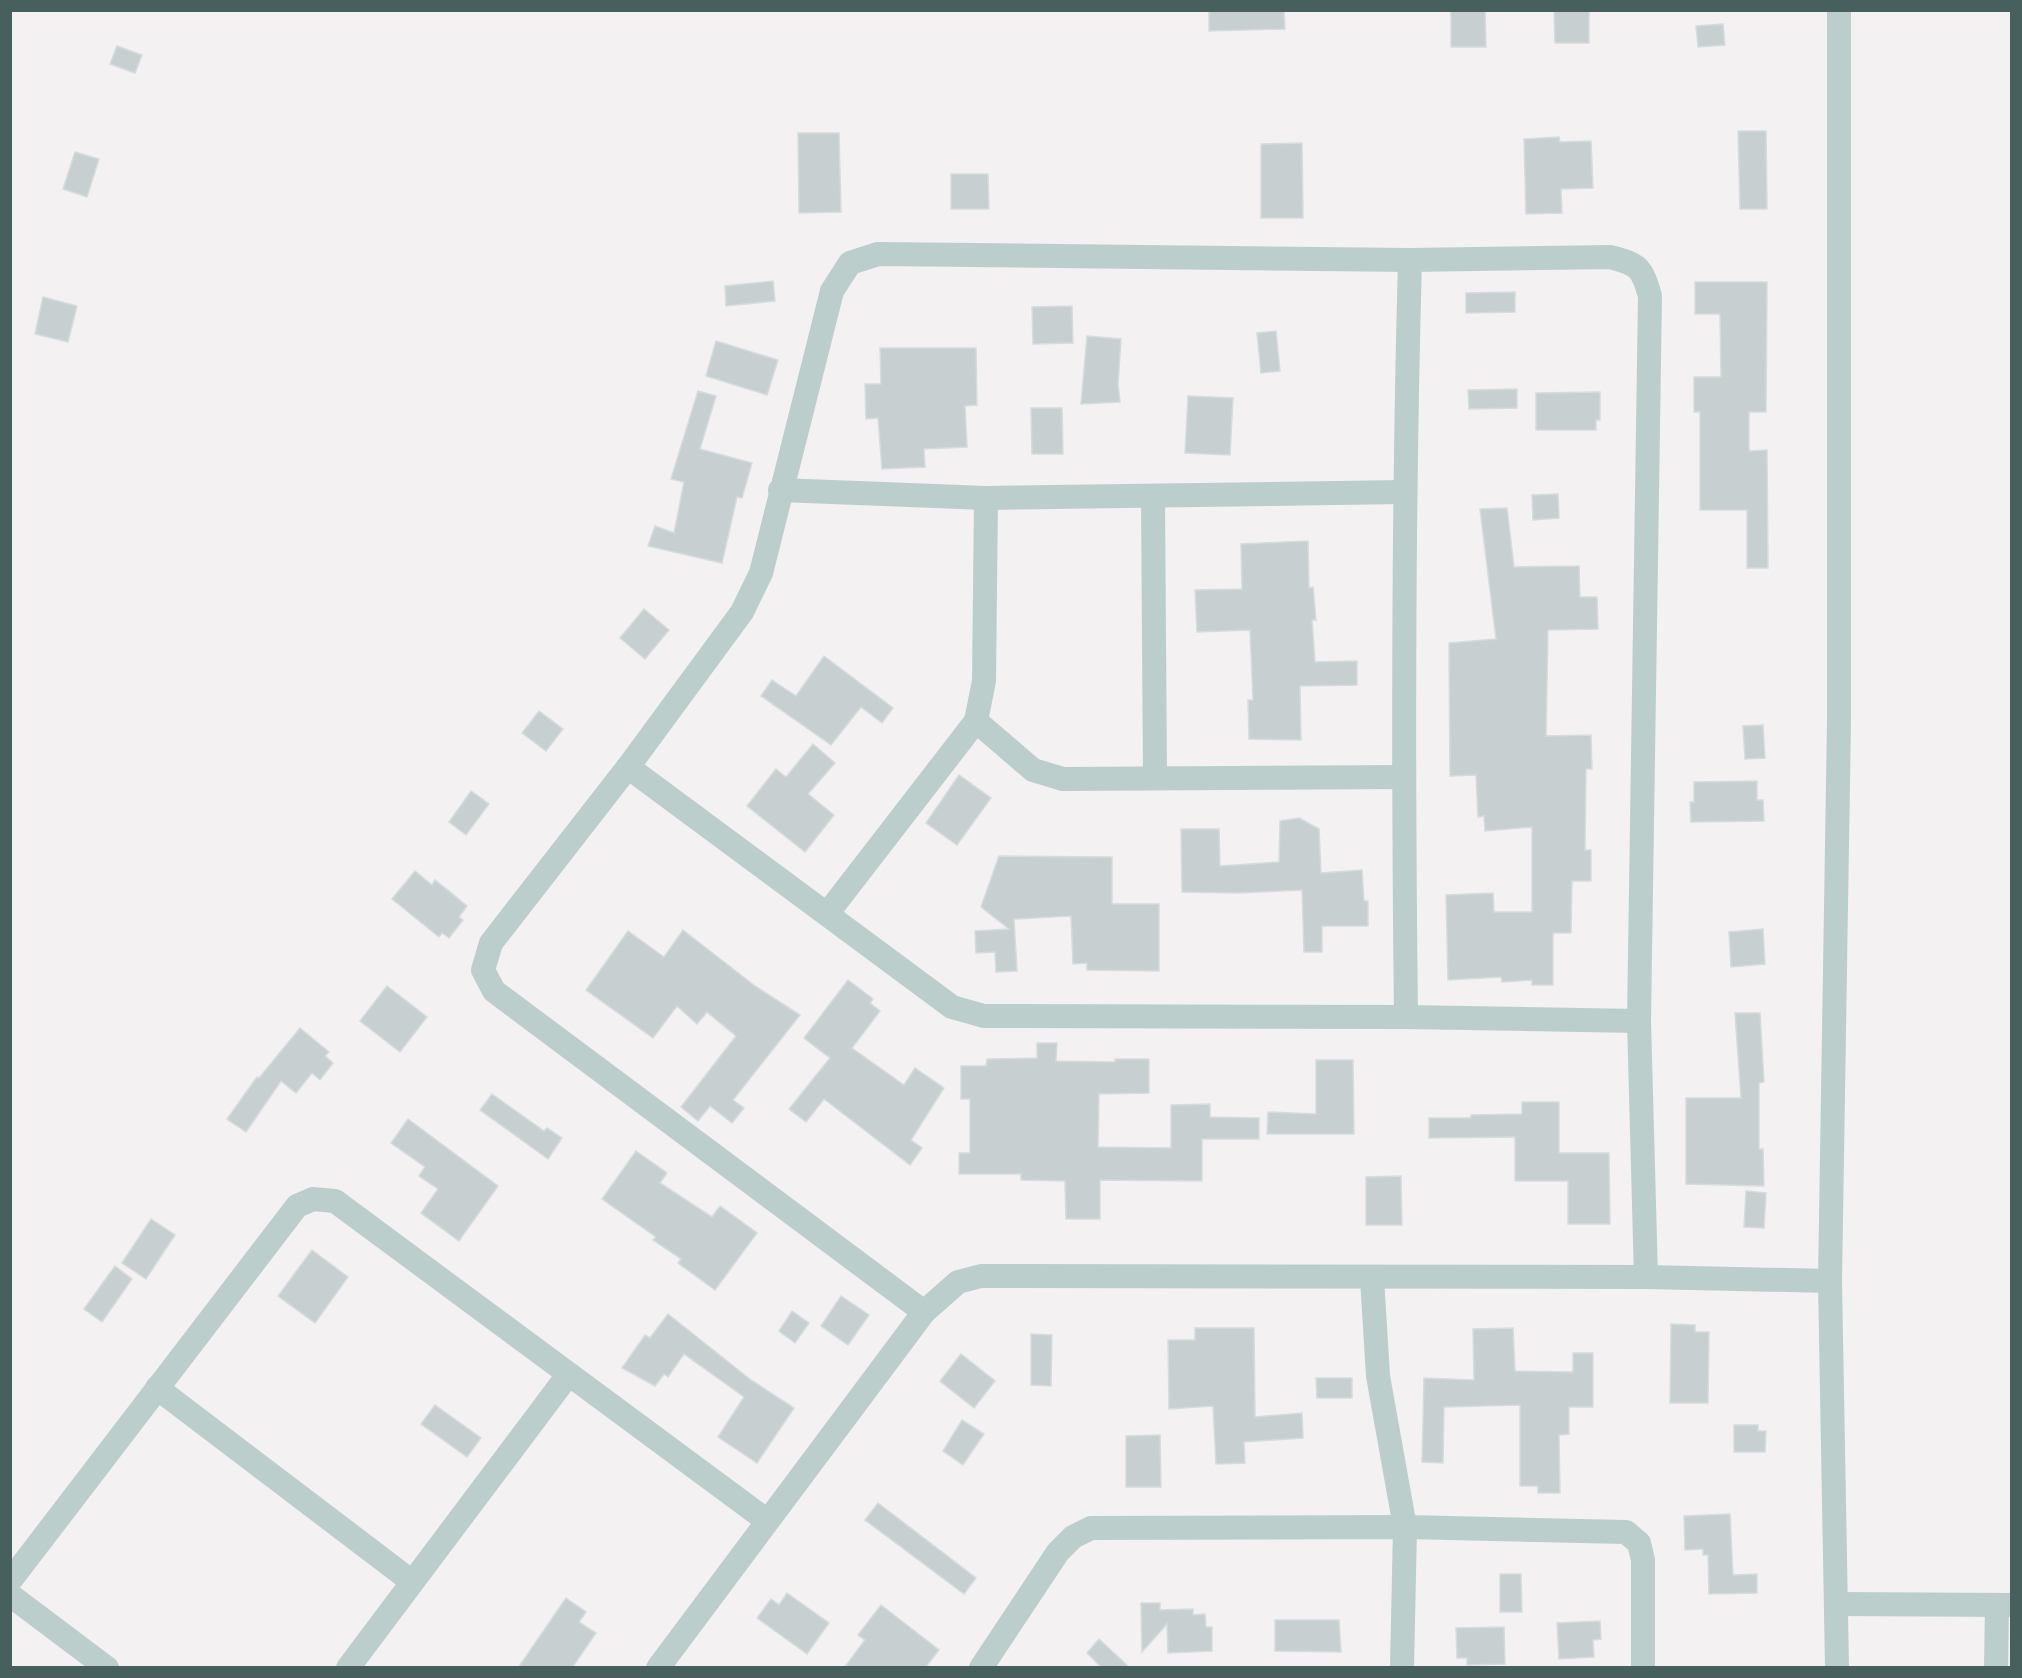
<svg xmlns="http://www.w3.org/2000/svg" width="2022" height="1678" font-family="'Nunito Sans',sans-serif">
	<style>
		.building { fill: #c8cfd1; stroke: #d5dcdd; stroke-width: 1.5 }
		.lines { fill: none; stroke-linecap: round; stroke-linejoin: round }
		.street { stroke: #bbcecc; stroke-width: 24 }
	</style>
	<rect width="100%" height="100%" fill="#f3f1f2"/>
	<g class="building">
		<path d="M1209 10H1284L1285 29 1209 31Z"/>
		<path d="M1451 10H1485L1486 47H1451Z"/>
		<path d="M1554 10H1589V43H1555Z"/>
		<path d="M1723 24 1725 45 1698 47 1696 26Z"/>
		<path d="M117 46 142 55 135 73 110 64Z"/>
		<path d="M1738 131H1766L1767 209H1740Z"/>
		<path d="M798 133H839L841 212 799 213Z"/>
		<path d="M1559 137 1560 142 1591 141 1593 188 1561 189 1562 213 1526 214 1524 139Z"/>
		<path d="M1302 143 1303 218H1261V144Z"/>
		<path d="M75 152 99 159 87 197 63 189Z"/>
		<path d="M951 174H988L989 209H951Z"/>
		<path d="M773 281 775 301 726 306 725 286Z"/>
		<path d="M1695 282H1767L1766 412H1749V451L1767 450 1768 568H1747V510H1700V412H1694V377H1721L1720 314H1695Z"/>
		<path d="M1515 292V312L1466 313V293Z"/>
		<path d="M43 297 77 306 68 342 35 334Z"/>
		<path d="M1072 306 1073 343 1033 344 1032 307Z"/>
		<path d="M1276 331 1280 371 1261 373 1257 333Z"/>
		<path d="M1087 336 1121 339 1118 384 1120 402 1081 404Z"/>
		<path d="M716 341 778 360 767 395 706 376Z"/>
		<path d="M880 348H976L977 405 965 406 967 447 924 449 925 467 882 469 878 418 866 419 865 384H881Z"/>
		<path d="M1517 389V408L1469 409 1468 390Z"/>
		<path d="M698 391 716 396 700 449 752 463 742 498 737 497 722 563 648 546 655 526 674 533 684 482 671 479Z"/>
		<path d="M1600 392V420H1596V430H1536V393Z"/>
		<path d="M1188 396 1233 398 1230 455 1185 453Z"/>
		<path d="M1031 408H1062L1063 454H1032Z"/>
		<path d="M1558 494 1559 518 1533 520 1532 495Z"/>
		<path d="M1507 508 1514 567 1579 566 1580 597H1597L1598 629 1548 630 1546 736 1591 735 1592 769H1586L1585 850H1591V881H1572L1571 933H1553V985H1532V980L1502 982 1501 977 1448 980 1446 895 1493 893 1494 912H1532V827L1485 831 1484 816 1478 817 1476 775 1450 776 1449 643 1496 639 1480 509Z"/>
		<path d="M1308 541 1309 588 1313 587 1316 620H1312L1315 662 1357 661V685L1300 686 1301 740 1249 739 1248 700H1253L1250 630 1197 632 1195 590 1242 589 1241 544Z"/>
		<path d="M644 609 669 630 645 659 620 638Z"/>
		<path d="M824 656 893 708 882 723 861 707 831 745 761 696 772 680 796 696Z"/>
		<path d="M539 711 563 729 546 751 522 733Z"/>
		<path d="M1763 725 1765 758 1745 759 1743 726Z"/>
		<path d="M813 744 835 763 808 794 834 815 805 852 747 806 776 769 786 777Z"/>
		<path d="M959 775 991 798 957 845 926 823Z"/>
		<path d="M1757 781V800H1763L1764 821 1691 822 1690 802H1694V782Z"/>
		<path d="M471 791 489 804 466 835 449 822Z"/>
		<path d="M1299 818 1319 829 1321 873 1362 870 1364 901H1368V926H1322V952H1304L1302 890 1239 893 1182 892 1181 829H1219L1220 866 1279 862 1280 821Z"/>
		<path d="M999 856 1112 857V904H1159V971L1087 970V963L1073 964 1071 916 1014 919 1017 971 996 972 995 952 976 953 975 931 1009 929 981 907Z"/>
		<path d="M415 871 432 885 435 880 467 906 459 917 463 920 449 938 442 933 439 937 392 899Z"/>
		<path d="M1763 929 1765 964 1731 967 1729 932Z"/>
		<path d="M683 930 755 986 800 1015 733 1100 744 1108 732 1123 710 1106 698 1121 681 1107 736 1036 707 1012 697 1024 677 1006 653 1038 586 990 628 931 664 957Z"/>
		<path d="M848 980 873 999 870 1003 880 1011 852 1048 904 1085 915 1068 944 1088 911 1140 922 1148 910 1165 824 1099 806 1122 789 1109 830 1058 804 1038Z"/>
		<path d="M387 986 427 1017 400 1052 360 1021Z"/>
		<path d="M1735 1013H1760L1764 1082 1759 1083V1149H1763L1764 1186 1686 1184V1098H1741Z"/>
		<path d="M300 1028 329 1052 325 1056 333 1063 320 1080 312 1073 296 1093 281 1081 246 1132 227 1119 257 1077 259 1078Z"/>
		<path d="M1037 1043H1057L1056 1061 1115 1062V1059H1149V1093L1099 1094 1098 1147 1171 1148V1105L1210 1104V1117L1259 1118V1139H1202V1181L1100 1180V1219H1066L1065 1181 1021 1180V1174H959V1153H970V1099H961V1066H986L987 1059 1037 1058Z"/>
		<path d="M1316 1060H1353L1354 1134H1267L1268 1112 1316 1114Z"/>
		<path d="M492 1094 544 1131 547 1128 562 1138 548 1159 480 1110Z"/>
		<path d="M1522 1102H1559V1153H1609L1610 1224H1568V1181H1515V1137L1429 1138V1118H1471V1115L1522 1114Z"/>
		<path d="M408 1119 498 1186 459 1241 421 1213 438 1189 419 1176 425 1167 391 1143Z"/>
		<path d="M636 1151 667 1173 660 1183 712 1217 720 1206 757 1233 715 1290 678 1263 681 1259 653 1240 656 1237 602 1199Z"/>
		<path d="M1401 1176 1402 1225H1366V1177Z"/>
		<path d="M1746 1191 1766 1193 1764 1228 1744 1227Z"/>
		<path d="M151 1219 175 1235 146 1279 122 1263Z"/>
		<path d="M312 1250 348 1277 315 1323 278 1296Z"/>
		<path d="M115 1266 132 1279 102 1322 84 1309Z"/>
		<path d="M841 1296 869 1315 848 1345 821 1326Z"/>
		<path d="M792 1311 809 1323 795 1343 779 1331Z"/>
		<path d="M668 1314 751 1380 794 1408 757 1463 718 1437 744 1397 684 1354 668 1377 664 1374 655 1386 622 1368 645 1335 650 1338Z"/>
		<path d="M1671 1324 1695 1325V1332H1709L1708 1403H1670Z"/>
		<path d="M1195 1328H1254L1255 1417 1302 1413 1303 1438 1244 1442 1245 1463 1216 1464 1213 1406 1169 1409 1168 1340H1195Z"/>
		<path d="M1513 1328 1515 1371 1573 1372V1353H1593V1407H1569V1434L1559 1435 1560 1493H1538V1486H1520V1405L1444 1407 1443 1463 1422 1462 1424 1378 1474 1380 1473 1329Z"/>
		<path d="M1031 1334 1052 1335 1051 1386 1031 1385Z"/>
		<path d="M961 1354 995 1381 974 1408 940 1381Z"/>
		<path d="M1316 1378H1352V1398H1317Z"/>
		<path d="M435 1405 481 1438 467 1457 421 1424Z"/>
		<path d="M962 1420 984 1434 963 1465 943 1451Z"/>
		<path d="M1734 1425H1758V1431H1766L1765 1452H1734Z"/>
		<path d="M1160 1435 1161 1487H1126V1436Z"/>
		<path d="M878 1503 976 1578 964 1594 865 1520Z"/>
		<path d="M1730 1514 1733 1575 1757 1574V1593L1709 1594 1708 1555H1703V1549L1685 1550 1684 1516Z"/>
		<path d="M1500 1574H1521L1522 1612H1500Z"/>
		<path d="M787 1593 829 1623 807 1654 757 1618 771 1599 779 1605Z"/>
		<path d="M566 1598 586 1612 579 1622 596 1633 572 1668H518Z"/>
		<path d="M1141 1603H1160V1610L1193 1609V1615L1205 1614 1206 1627H1212V1651L1168 1653 1167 1624 1142 1652Z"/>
		<path d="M881 1605 939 1650 925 1668H844L865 1640 858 1635Z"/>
		<path d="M1275 1620H1339L1341 1652 1275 1651Z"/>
		<path d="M1600 1621 1601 1639 1593 1640 1594 1657 1559 1659 1557 1623Z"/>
		<path d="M1504 1627 1505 1664 1467 1665V1658H1457L1456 1628Z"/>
		<path d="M1099 1639 1130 1668H1102L1087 1653Z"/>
	</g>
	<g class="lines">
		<g class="street">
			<path d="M780 490 986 498 1404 492"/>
			<path d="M1153 496 1155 778"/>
			<path d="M976 721 1033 770 1063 779 1403 777"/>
			<path d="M628 767 952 1007 984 1016 1406 1017 1639 1021"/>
			<path d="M827 914 976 721 984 681 986 498"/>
			<path d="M1406 1017C1403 764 1403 512 1410 260"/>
			<path d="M1372 1278 1378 1376 1405 1527 1402 1668"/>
			<path d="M924 1312 494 991 483 970 491 943 628 767 742 612 761 573 832 291 850 263 878 254 1410 260 1610 257C1638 264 1642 267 1650 296L1639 1021 1646 1277"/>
			<path d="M157 1388 411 1581"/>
			<path d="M10 1581 297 1206 313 1199 335 1201 766 1520"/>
			<path d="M10 1595 107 1668"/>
			<path d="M1837 1604 2012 1605"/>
			<path d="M348 1668 568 1375"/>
			<path d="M658 1668 924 1312 958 1282 981 1276 1646 1277 1830 1281"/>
			<path d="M981 1668 1058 1552 1073 1537 1091 1528 1405 1527 1626 1532 1639 1543 1643 1560V1668"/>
			<path d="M1837 1668 1830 1281 1839 720V10"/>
			<path d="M1996 1668 1997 1605"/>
		</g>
	</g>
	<rect width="2022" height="1678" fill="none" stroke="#47605d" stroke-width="24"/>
</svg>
